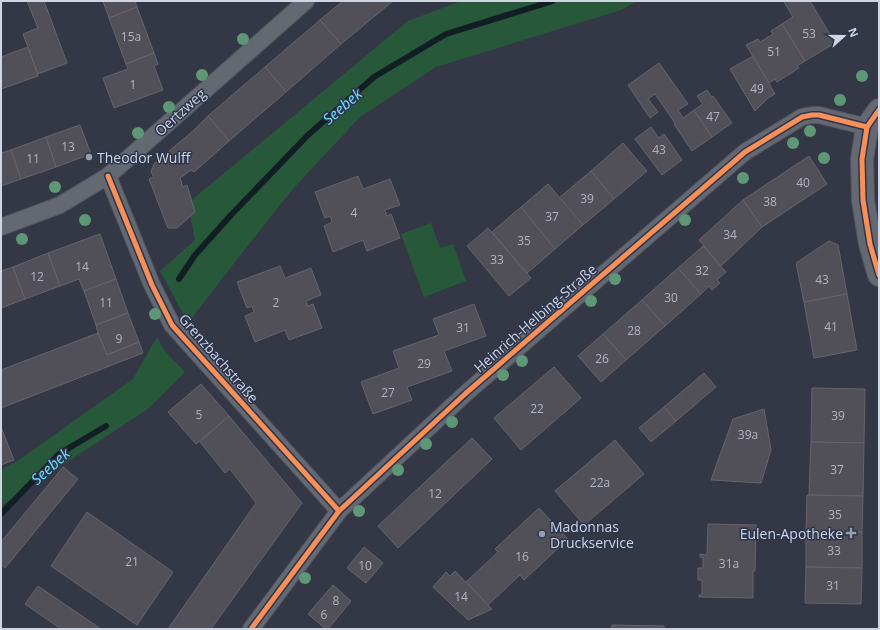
<svg xmlns="http://www.w3.org/2000/svg" width="880" height="630" font-family="'Open Sans',sans-serif">
	<style>
		.green { fill: #28583a }
		.lines { fill: none; stroke-linecap: round; stroke-linejoin: round }
		.stream { stroke: #111f24; stroke-width: 6 }
		.building { fill: #514f58; stroke: #68636b }
		.street-casing { stroke: #505460; stroke-width: 18 }
		.secondary-casing { stroke: #505460; stroke-width: 24 }
		.street { stroke: #646871; stroke-width: 16 }
		.secondary { stroke: #646871; stroke-width: 22 }
		.cycleway-casing { stroke: #2d354d; stroke-width: 8 }
		.cycleway { stroke: #f78f57; stroke-width: 5 }
		.tree { fill: #5d9776 }
		.poi-dot { fill: #999ead; stroke: #2d354d; stroke-width: 1.5 }
		.labels { text-anchor: middle; dominant-baseline: central; stroke-width: 3; stroke-linejoin: round; paint-order: stroke }
		.number-label { font-size: 12px; fill: #b0b4c1 }
		.street-label { font-size: 14px; fill: #d0d5e4; stroke: #2d354d }
		.poi-label { font-size: 14px; fill: #d0d5e4; stroke: #2d354d; text-anchor: start }
		.water-label { font-size: 15px; font-style: italic; fill: #6ddffe; stroke: #2d354d }
	</style>
	<rect width="100%" height="100%" fill="#343846"/>
	<g class="green">
		<path d="M461 1H637L621 10 436 67 360 117 292 190 238 258 188 323 160 271 195 240 188 203 408 21Z"/>
		<path d="M431 223 440 248 453 244 466 281 424 297 401 234Z"/>
		<path d="M157 337 164 350 185 372 149 408 1 506V470L16 462 133 379Z"/>
	</g>
	<g class="lines">
		<g class="stream">
			<path d="M179 279 195 255 231 215 308 135 374 77 446 34 553 1"/>
			<path d="M1 514 59 454 106 426"/>
		</g>
	</g>
	<g class="building">
		<path d="M27 1H44L67 63 38 74 23 34 38 28Z"/>
		<path d="M103 1H135L137 7 109 18Z"/>
		<path d="M343 1H393L341 44 320 20Z"/>
		<path d="M786 1H810L835 43 805 61 782 24 793 17 784 2Z"/>
		<path d="M137 7 154 53 126 64 109 18Z"/>
		<path d="M320 20 341 44 286 92 265 67Z"/>
		<path d="M782 24 805 61 797 66 799 68 777 82 775 79 769 83 746 45 758 39 760 42 773 34 771 31Z"/>
		<path d="M28 47 38 76 1 89V57Z"/>
		<path d="M154 53 158 64 154 66 163 90 114 108 103 78 128 69 126 64Z"/>
		<path d="M753 56 775 94 768 98 755 111 730 69Z"/>
		<path d="M659 63 688 104 678 110 683 118 694 110 712 137 692 151 674 124 675 123 655 94 648 99 658 112 650 118 628 85Z"/>
		<path d="M265 67 286 92 229 141 208 116Z"/>
		<path d="M707 90 712 97 713 96 732 123 712 137 694 110 703 104 697 96Z"/>
		<path d="M208 116 229 141 194 172 191 170 180 178 183 187 187 185 195 212 177 228H168L149 179 154 177 151 172 154 164 193 131Z"/>
		<path d="M80 125 91 154 56 167 46 137Z"/>
		<path d="M651 127 659 138 664 134 682 160 662 175 635 139Z"/>
		<path d="M46 137 56 167 21 179 11 150Z"/>
		<path d="M623 143 647 171 614 199 591 171Z"/>
		<path d="M11 150 21 179 1 186V153Z"/>
		<path d="M809 156 827 184 762 227 743 200Z"/>
		<path d="M591 171 614 199 583 225 559 198Z"/>
		<path d="M358 176 363 189 390 179 400 205 385 210 387 216 391 214 400 238 367 251 363 240 333 252 324 226 332 222 330 216 325 218 315 192Z"/>
		<path d="M548 184 583 225 555 249 521 207Z"/>
		<path d="M743 200 762 227 721 266 699 240Z"/>
		<path d="M521 207 555 249 527 273 492 232Z"/>
		<path d="M488 228 531 278 509 296 467 246Z"/>
		<path d="M100 234 116 279 84 291 79 279 60 286 48 253Z"/>
		<path d="M829 241 838 245 847 294 804 302 796 263Z"/>
		<path d="M703 246 726 272 717 280 720 283 712 290 709 286 701 294 678 268Z"/>
		<path d="M48 253 60 286 25 299 13 267Z"/>
		<path d="M280 266 285 278 311 268 321 295 306 301 308 306 313 304 322 328 289 340 285 330 255 342 245 316 254 312 252 306 247 308 237 282Z"/>
		<path d="M13 267 25 299 1 308V271Z"/>
		<path d="M678 268 701 294 665 326 642 300Z"/>
		<path d="M116 279 128 313 96 325 84 291Z"/>
		<path d="M847 294 857 350 814 358 804 302Z"/>
		<path d="M642 300 665 326 626 360 603 334Z"/>
		<path d="M474 304 486 336 444 351 452 371 407 387 412 400 373 414 361 382 399 368 393 351 439 335 433 319Z"/>
		<path d="M128 313 139 342 107 355 98 333 96 325Z"/>
		<path d="M98 333 107 355 139 342 143 353 1 408V370Z"/>
		<path d="M603 334 626 360 601 382 578 356Z"/>
		<path d="M554 367 581 398 521 450 494 418Z"/>
		<path d="M704 373 716 387 676 421 664 407Z"/>
		<path d="M201 384 229 416 196 444 168 412Z"/>
		<path d="M812 388 865 389 864 443 811 442Z"/>
		<path d="M664 407 676 421 651 442 639 428Z"/>
		<path d="M764 409 771 450 761 483 711 480 733 419Z"/>
		<path d="M229 416 302 503 211 629H168L256 503 230 469 225 473 200 442Z"/>
		<path d="M1 427 14 460 1 465Z"/>
		<path d="M472 438 492 459 398 548 378 526Z"/>
		<path d="M615 440 644 474 584 525 555 491Z"/>
		<path d="M811 442 864 443 863 496 809 495Z"/>
		<path d="M63 467 78 479 5 568 1 564V542Z"/>
		<path d="M807 495 863 496 862 532 806 531Z"/>
		<path d="M539 508 568 539 524 580 520 575 488 605 466 582 498 552 495 549Z"/>
		<path d="M87 512 173 572 137 625 51 566Z"/>
		<path d="M708 524 756 525 755 571H753V598L699 597V595H702V580H698V568H703V557H700V554L707 555Z"/>
		<path d="M806 531 862 532V568L806 567Z"/>
		<path d="M364 547 383 563 366 583 347 568Z"/>
		<path d="M806 567 862 568 861 604 805 603Z"/>
		<path d="M455 571 488 605 492 609 468 620 433 587 446 572 450 576Z"/>
		<path d="M333 585 351 601 328 629H326L308 614Z"/>
		<path d="M38 586 101 629H61L25 604Z"/>
		<path d="M612 625 664 626V629H611Z"/>
	</g>
	<g class="lines">
		<g class="street-casing">
			<g id="street">
				<path d="M108 176 152 285 172 325 339 511"/>
				<path d="M1 227 60 205 108 176 306 1"/>
				<path d="M251 629 339 511 465 394 563 309 745 152 802 117 812 115H819L867 127"/>
			</g>
		</g>
		<g class="secondary-casing">
			<path id="secondary" d="M879 110 867 127 862 159 863 200 870 244 879 275"/>
		</g>
		<use href="#street" class="street"/>
		<use href="#secondary" class="secondary"/>
		<g class="cycleway-casing">
			<g id="cycleway">
				<path d="M879 110 867 127 862 159 863 200 870 244 879 275"/>
				<path d="M108 176 152 285 172 325 339 511"/>
				<path d="M251 629 339 511 465 394 563 309 745 152 802 117 812 115H819L867 127"/>
			</g>
		</g>
		<use href="#cycleway" class="cycleway"/>
	</g>
	<g class="tree">
		<circle cx="243" cy="39" r="6"/>
		<circle cx="202" cy="75" r="6"/>
		<circle cx="862" cy="76" r="6"/>
		<circle cx="840" cy="100" r="6"/>
		<circle cx="169" cy="107" r="6"/>
		<circle cx="810" cy="131" r="6"/>
		<circle cx="138" cy="133" r="6"/>
		<circle cx="793" cy="143" r="6"/>
		<circle cx="824" cy="158" r="6"/>
		<circle cx="743" cy="178" r="6"/>
		<circle cx="55" cy="187" r="6"/>
		<circle cx="85" cy="220" r="6"/>
		<circle cx="685" cy="220" r="6"/>
		<circle cx="22" cy="239" r="6"/>
		<circle cx="615" cy="279" r="6"/>
		<circle cx="591" cy="301" r="6"/>
		<circle cx="155" cy="314" r="6"/>
		<circle cx="522" cy="361" r="6"/>
		<circle cx="503" cy="375" r="6"/>
		<circle cx="452" cy="422" r="6"/>
		<circle cx="426" cy="444" r="6"/>
		<circle cx="398" cy="470" r="6"/>
		<circle cx="359" cy="511" r="6"/>
		<circle cx="305" cy="578" r="6"/>
	</g>
	<g class="poi-dot">
		<circle cx="89" cy="157" r="4"/>
		<path d="M849 527h4v4h4v4h-4v4h-4v-4h-4v-4h4z"/>
		<circle cx="542" cy="534" r="4"/>
	</g>
	<g class="labels">
		<g class="number-label">
			<text x="809" y="33">53</text>
			<text x="131" y="36">15a</text>
			<text x="774" y="51">51</text>
			<text x="133" y="84">1</text>
			<text x="757" y="88">49</text>
			<text x="713" y="116">47</text>
			<text x="68" y="146">13</text>
			<text x="659" y="149">43</text>
			<text x="33" y="158">11</text>
			<text x="803" y="182">40</text>
			<text x="587" y="198">39</text>
			<text x="770" y="201">38</text>
			<text x="354" y="212">4</text>
			<text x="552" y="216">37</text>
			<text x="730" y="234">34</text>
			<text x="524" y="240">35</text>
			<text x="497" y="259">33</text>
			<text x="82" y="266">14</text>
			<text x="702" y="270">32</text>
			<text x="37" y="276">12</text>
			<text x="822" y="279">43</text>
			<text x="671" y="297">30</text>
			<text x="106" y="302">11</text>
			<text x="276" y="302">2</text>
			<text x="831" y="326">41</text>
			<text x="463" y="327">31</text>
			<text x="634" y="330">28</text>
			<text x="119" y="338">9</text>
			<text x="602" y="358">26</text>
			<text x="424" y="363">29</text>
			<text x="388" y="392">27</text>
			<text x="537" y="408">22</text>
			<text x="199" y="414">5</text>
			<text x="838" y="415">39</text>
			<text x="748" y="434">39a</text>
			<text x="837" y="469">37</text>
			<text x="600" y="482">22a</text>
			<text x="435" y="493">12</text>
			<text x="835" y="514">35</text>
			<text x="834" y="550">33</text>
			<text x="522" y="556">16</text>
			<text x="132" y="561">21</text>
			<text x="729" y="563">31a</text>
			<text x="365" y="565">10</text>
			<text x="833" y="585">31</text>
			<text x="461" y="596">14</text>
			<text x="336" y="600">8</text>
			<text x="324" y="614">6</text>
		</g>
		<g class="street-label">
			<text transform="translate(180 112) rotate(-42)">Oertzweg</text>
			<text transform="translate(535 318) rotate(-41)">Heinrich-Helbing-Straße</text>
			<text transform="translate(219 358) rotate(49)">Grenzbachstraße</text>
		</g>
		<g class="poi-label">
			<text x="97" y="157">Theodor Wulff</text>
			<text x="550" y="526">Madonnas<tspan x="550" dy="16">Druckservice</tspan></text>
			<text x="843" y="533" text-anchor="end">Eulen-Apotheke</text>
		</g>
		<g class="water-label">
			<text transform="translate(342 106) rotate(-41)">Seebek</text>
			<text transform="translate(50 466) rotate(-42)">Seebek</text>
		</g>
	</g>
	<rect width="880" height="630" fill="none" stroke="#d0d5e4" stroke-width="4"/>
	<g transform="translate(844 36) rotate(69)" stroke="#2d354d" stroke-width="3" paint-order="stroke">
	<path d="M0-3L7 15L0 10L-7 15Z" fill="#d0d5e4"/>
	<text y="-6" font-size="11" font-weight="bold" text-anchor="middle" fill="#d0d5e4">N</text>
	</g>
</svg>
